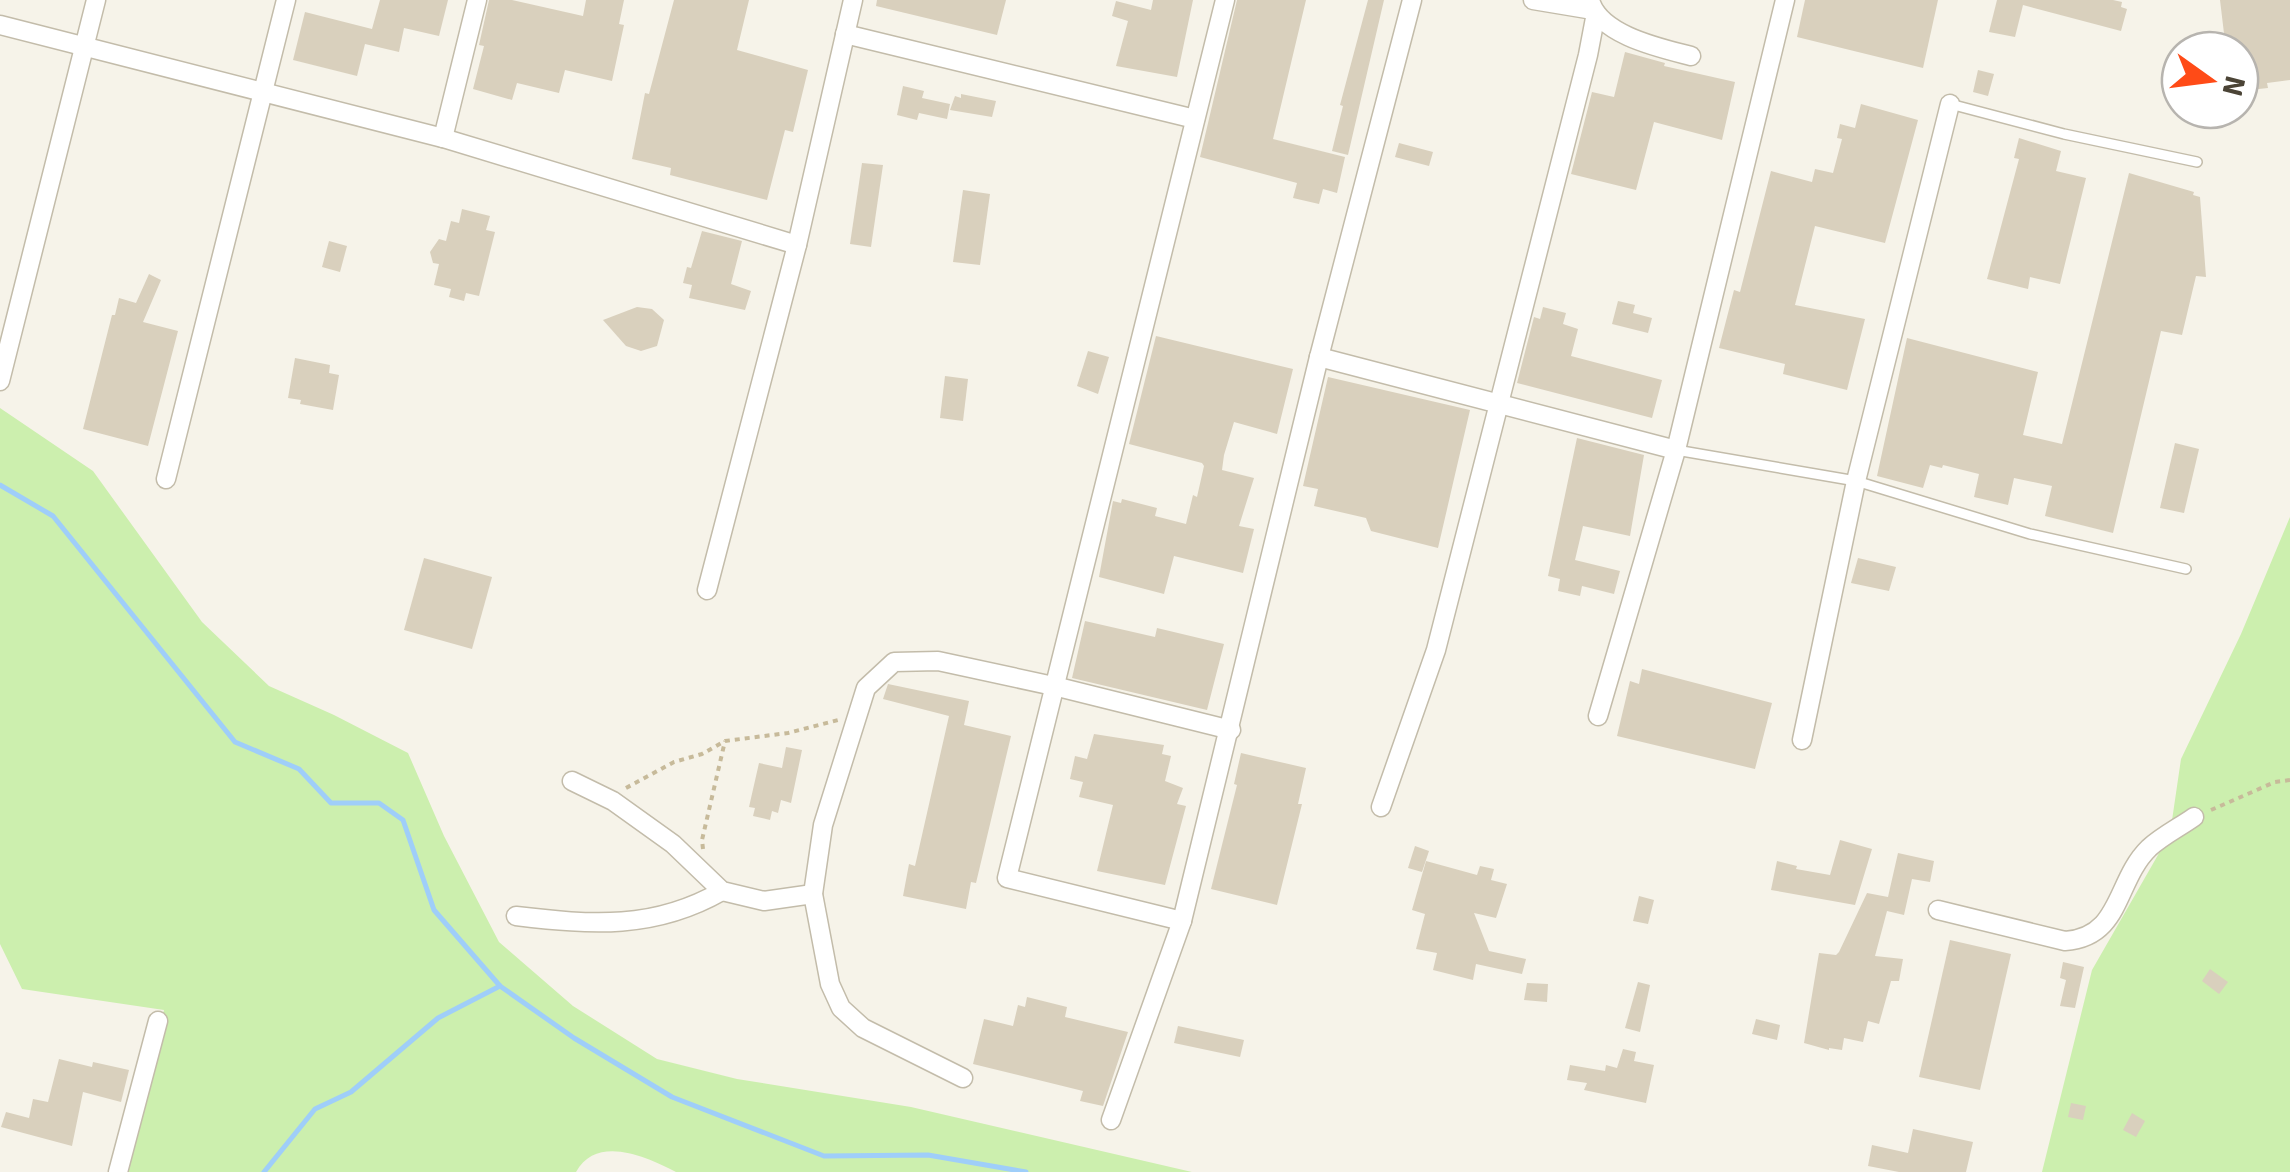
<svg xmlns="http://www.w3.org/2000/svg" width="2290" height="1172" font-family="Signika,sans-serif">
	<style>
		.green { fill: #ccefae }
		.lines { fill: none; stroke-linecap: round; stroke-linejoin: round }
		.stream { stroke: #9fcef9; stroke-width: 5 }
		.building { fill: #d9d0bd }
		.service-casing { stroke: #c3bcaa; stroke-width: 12 }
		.minor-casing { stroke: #c3bcaa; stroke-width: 21 }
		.path { stroke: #c7ba9a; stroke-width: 4; stroke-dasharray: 5 5; stroke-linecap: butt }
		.service { stroke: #fff; stroke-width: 9 }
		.minor { stroke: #fff; stroke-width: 18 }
	</style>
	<rect width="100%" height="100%" fill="#f6f3e9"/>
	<g class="green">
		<path d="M0 408 93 471 202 622 269 686 334 715 408 753 444 836 499 942 573 1006 657 1059 737 1079 911 1107 1192 1172H676C647 1157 597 1134 576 1172H122L164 1010 22 989 0 944Z"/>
		<path d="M2290 517V1172H2042L2092 970 2170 834 2181 759 2241 634Z"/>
	</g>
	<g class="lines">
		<g class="stream">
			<path d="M0 485 53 516 235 742 299 769 331 803H379L403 820 434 910 500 986 574 1038 672 1097 824 1156 928 1155 1026 1172"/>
			<path d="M264 1172 315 1109 351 1092 438 1018 500 986"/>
		</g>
	</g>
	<g class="building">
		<path d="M380 0H448L439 36 404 28 399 52 365 44 357 76 293 60 305 12 372 29Z"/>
		<path d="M489 0H512L583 16 586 0H624L619 24 624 25 612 81 565 70 559 93 517 83 512 100 473 89 484 46 479 45Z"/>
		<path d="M674 0H749L737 50 808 70 793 132 785 130 767 200 670 175 671 168 632 159 645 93 649 94Z"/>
		<path d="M877 0H1006L997 35 876 6Z"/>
		<path d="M1153 0H1193L1177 77 1116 66 1128 21 1112 16 1116 1 1151 10Z"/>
		<path d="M1237 0H1306L1273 139 1345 157 1337 193 1323 189 1319 204 1293 198 1297 183 1200 157Z"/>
		<path d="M1368 0H1384L1348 155 1332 151 1343 106 1340 105Z"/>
		<path d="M1805 0H1938L1923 68 1797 37Z"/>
		<path d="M1997 0H2113L2122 2 2121 7 2127 9 2121 31 2023 5 2015 37 1989 32Z"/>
		<path d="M2220 0H2290V80L2267 83 2268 88 2240 91V50H2226Z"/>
		<path d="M1625 52 1665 63 1664 66 1735 82 1722 140 1654 122 1636 190 1571 174 1592 92 1614 97Z"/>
		<path d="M1978 70 1994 74 1988 96 1973 92Z"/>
		<path d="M903 86 924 91 922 98 950 104 947 119 919 113 917 120 897 115Z"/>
		<path d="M961 94 996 101 992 117 950 110 955 96 961 98Z"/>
		<path d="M1861 104 1918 120 1885 243 1815 226 1795 305 1865 319 1847 390 1783 374 1785 364 1719 348 1734 290 1740 292 1771 171 1812 182 1815 169 1833 173 1842 139 1837 138 1840 124 1855 128Z"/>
		<path d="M2019 138 2061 151 2056 171 2086 178 2060 284 2030 277 2028 289 1987 279 2019 159 2014 158Z"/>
		<path d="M1399 143 1433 152 1429 166 1395 157Z"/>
		<path d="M862 163 883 165 871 247 850 244Z"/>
		<path d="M2129 173 2194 192 2193 195 2200 197 2206 277 2196 276 2182 335 2161 331 2113 533 2045 516 2052 486 2014 478 2008 505 1974 497 1979 474 1943 465 1942 468 1930 465 1923 488 1877 476 1907 338 2038 372 2023 435 2062 444Z"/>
		<path d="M963 190 990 194 980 265 953 262Z"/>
		<path d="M462 209 490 216 486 230 495 232 479 296 466 293 464 301 449 297 451 289 434 285 439 264 433 263 430 252 439 239 446 241 451 221 459 223Z"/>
		<path d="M702 231 742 241 731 284 751 291 745 310 689 298 692 285 683 283 687 267 691 268Z"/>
		<path d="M329 241 347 246 340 272 322 267Z"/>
		<path d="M149 274 161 280 143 322 178 331 148 446 83 429 112 315H115L119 298 136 303Z"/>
		<path d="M1618 301 1635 305 1633 313 1652 318 1648 333 1612 324Z"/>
		<path d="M637 307 652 309 664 320 657 346 641 351 626 346 603 320Z"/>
		<path d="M1543 307 1566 313 1563 324 1578 329 1571 356 1662 380 1652 418 1517 383 1534 317 1540 319Z"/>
		<path d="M1156 336 1293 369 1277 434 1234 422 1224 455 1222 470 1254 478 1239 526 1254 529 1243 573 1174 556 1164 594 1099 577 1113 501 1121 503 1122 499 1157 508 1155 516 1186 524 1193 495 1197 497 1204 466 1202 463 1129 444Z"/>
		<path d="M1088 351 1109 357 1098 394 1077 386Z"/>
		<path d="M295 358 330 365 329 373 339 375 333 410 300 404 301 400 288 398Z"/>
		<path d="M945 376 968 379 963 421 940 418Z"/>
		<path d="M1328 377 1470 410 1438 548 1371 531 1366 518 1314 506 1318 489 1303 486Z"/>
		<path d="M1577 438 1644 455 1630 536 1583 526 1575 560 1620 571 1614 594 1582 586 1580 596 1558 591 1560 579 1548 576Z"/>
		<path d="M2175 443 2199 449 2184 513 2160 508Z"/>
		<path d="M424 558 492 577 472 649 404 630Z"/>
		<path d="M1858 558 1896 567 1889 591 1851 583Z"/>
		<path d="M1085 621 1155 637 1157 628 1224 644 1207 710 1072 678Z"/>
		<path d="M1642 669 1772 703 1755 769 1617 736 1630 681 1639 684Z"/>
		<path d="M888 684 969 701 964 725 1011 736 976 883 971 882 966 909 903 896 909 864 915 866 949 716 883 699Z"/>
		<path d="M1094 734 1164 745 1162 754 1171 756 1165 781 1183 788 1177 804 1186 806 1165 885 1097 871 1113 805 1079 797 1083 782 1070 779 1075 756 1087 759Z"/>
		<path d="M786 747 802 750 791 803 781 800 778 813 772 811 770 820 753 816 755 808 749 807 759 763 782 768Z"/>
		<path d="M1241 753 1306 768 1298 804H1302L1277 905 1211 889 1237 785 1234 784Z"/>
		<path d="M1840 840 1872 849 1855 905 1771 890 1777 861 1797 866 1796 869 1830 875Z"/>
		<path d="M1415 846 1429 851 1422 872 1408 868Z"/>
		<path d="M1898 853 1934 861 1930 882 1912 879 1904 915 1887 911 1875 956 1903 959 1899 981H1891L1879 1024 1868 1021 1863 1042 1844 1038 1842 1050 1829 1048V1050L1804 1043 1819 953 1836 955 1839 952 1867 893 1888 897Z"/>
		<path d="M1426 861 1477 875 1480 866 1494 869 1491 880 1507 884 1496 918 1474 913 1489 951 1526 959 1522 974 1476 964 1473 980 1433 970 1437 953 1416 949 1425 914 1412 910Z"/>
		<path d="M1639 896 1654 900 1648 924 1633 921Z"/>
		<path d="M1950 940 2011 954 1980 1090 1919 1077Z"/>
		<path d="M2063 962 2084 967 2075 1008 2060 1006 2066 980 2060 978Z"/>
		<path d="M2210 969 2228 982 2219 994 2202 981Z"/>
		<path d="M1638 982 1650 985 1640 1032 1625 1028Z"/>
		<path d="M1527 983 1548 984 1547 1002 1524 1000Z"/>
		<path d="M1027 997 1067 1007 1065 1017 1128 1032 1103 1106 1080 1101 1083 1091 973 1064 984 1019 1013 1026 1018 1005 1025 1007Z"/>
		<path d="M1756 1019 1780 1025 1777 1040 1752 1034Z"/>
		<path d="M1178 1026 1244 1040 1240 1057 1174 1043Z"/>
		<path d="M1623 1049 1636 1052 1634 1061 1654 1065 1646 1103 1584 1090 1587 1083 1567 1080 1570 1065 1605 1071 1606 1065 1617 1068Z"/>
		<path d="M59 1059 92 1067 93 1062 129 1070 121 1102 83 1092 72 1146 1 1127 6 1112 29 1118 33 1099 48 1102Z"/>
		<path d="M2071 1103 2086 1106 2083 1120 2068 1117Z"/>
		<path d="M2132 1113 2145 1121 2136 1137 2123 1130Z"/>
		<path d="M1913 1129 1973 1142 1966 1172H1899L1868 1166 1872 1145 1908 1153Z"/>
	</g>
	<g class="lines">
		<g class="service-casing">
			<g id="service">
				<path d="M1950 104 2064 134 2197 162"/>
				<path d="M1676 450 1856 481 2030 534 2186 569"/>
			</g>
		</g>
		<g class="minor-casing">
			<g id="minor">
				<path d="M1533 0 1593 10"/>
				<path d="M1590 0C1599 35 1660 48 1691 56"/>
				<path d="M0 25 443 138 797 245"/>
				<path d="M845 34 1195 119"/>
				<path d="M443 138 477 0"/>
				<path d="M1319 357 1676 450"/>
				<path d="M0 381 96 0"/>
				<path d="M166 479 286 0"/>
				<path d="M707 590 797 245 853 0"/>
				<path d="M1598 716 1676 450 1785 0"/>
				<path d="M1802 740 1856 481 1950 104"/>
				<path d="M572 781 613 801 673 844 722 891 764 901 813 894"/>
				<path d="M1381 807 1436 650 1588 55 1596 13"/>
				<path d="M1938 910 2065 941C2122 937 2115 881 2149 848 2162 836 2180 827 2194 817"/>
				<path d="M516 916C592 925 654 930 722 891"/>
				<path d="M1182 921 1007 878 1225 0"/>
				<path d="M963 1078 863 1028 841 1008 830 984 813 894 823 825 866 688 894 662 938 661 1058 687 1231 730"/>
				<path d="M1111 1120 1182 921 1319 357 1412 0"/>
				<path d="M118 1172 158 1021"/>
			</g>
		</g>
		<g class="path">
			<path d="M626 788 674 762 702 754 725 741 788 733 838 720"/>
			<path d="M2211 810 2275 782 2290 780"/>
			<path d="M703 849 702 840 725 741"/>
		</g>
		<use href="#service" class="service"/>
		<use href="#minor" class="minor"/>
	</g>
	<g transform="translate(2210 80) rotate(104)"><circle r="48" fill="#ffffff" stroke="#b7b4af" stroke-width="2.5"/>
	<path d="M0-8L18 38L0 25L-18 38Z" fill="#ff4b17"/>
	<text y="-15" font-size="28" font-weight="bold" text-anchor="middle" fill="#4b4436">N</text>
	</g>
</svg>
